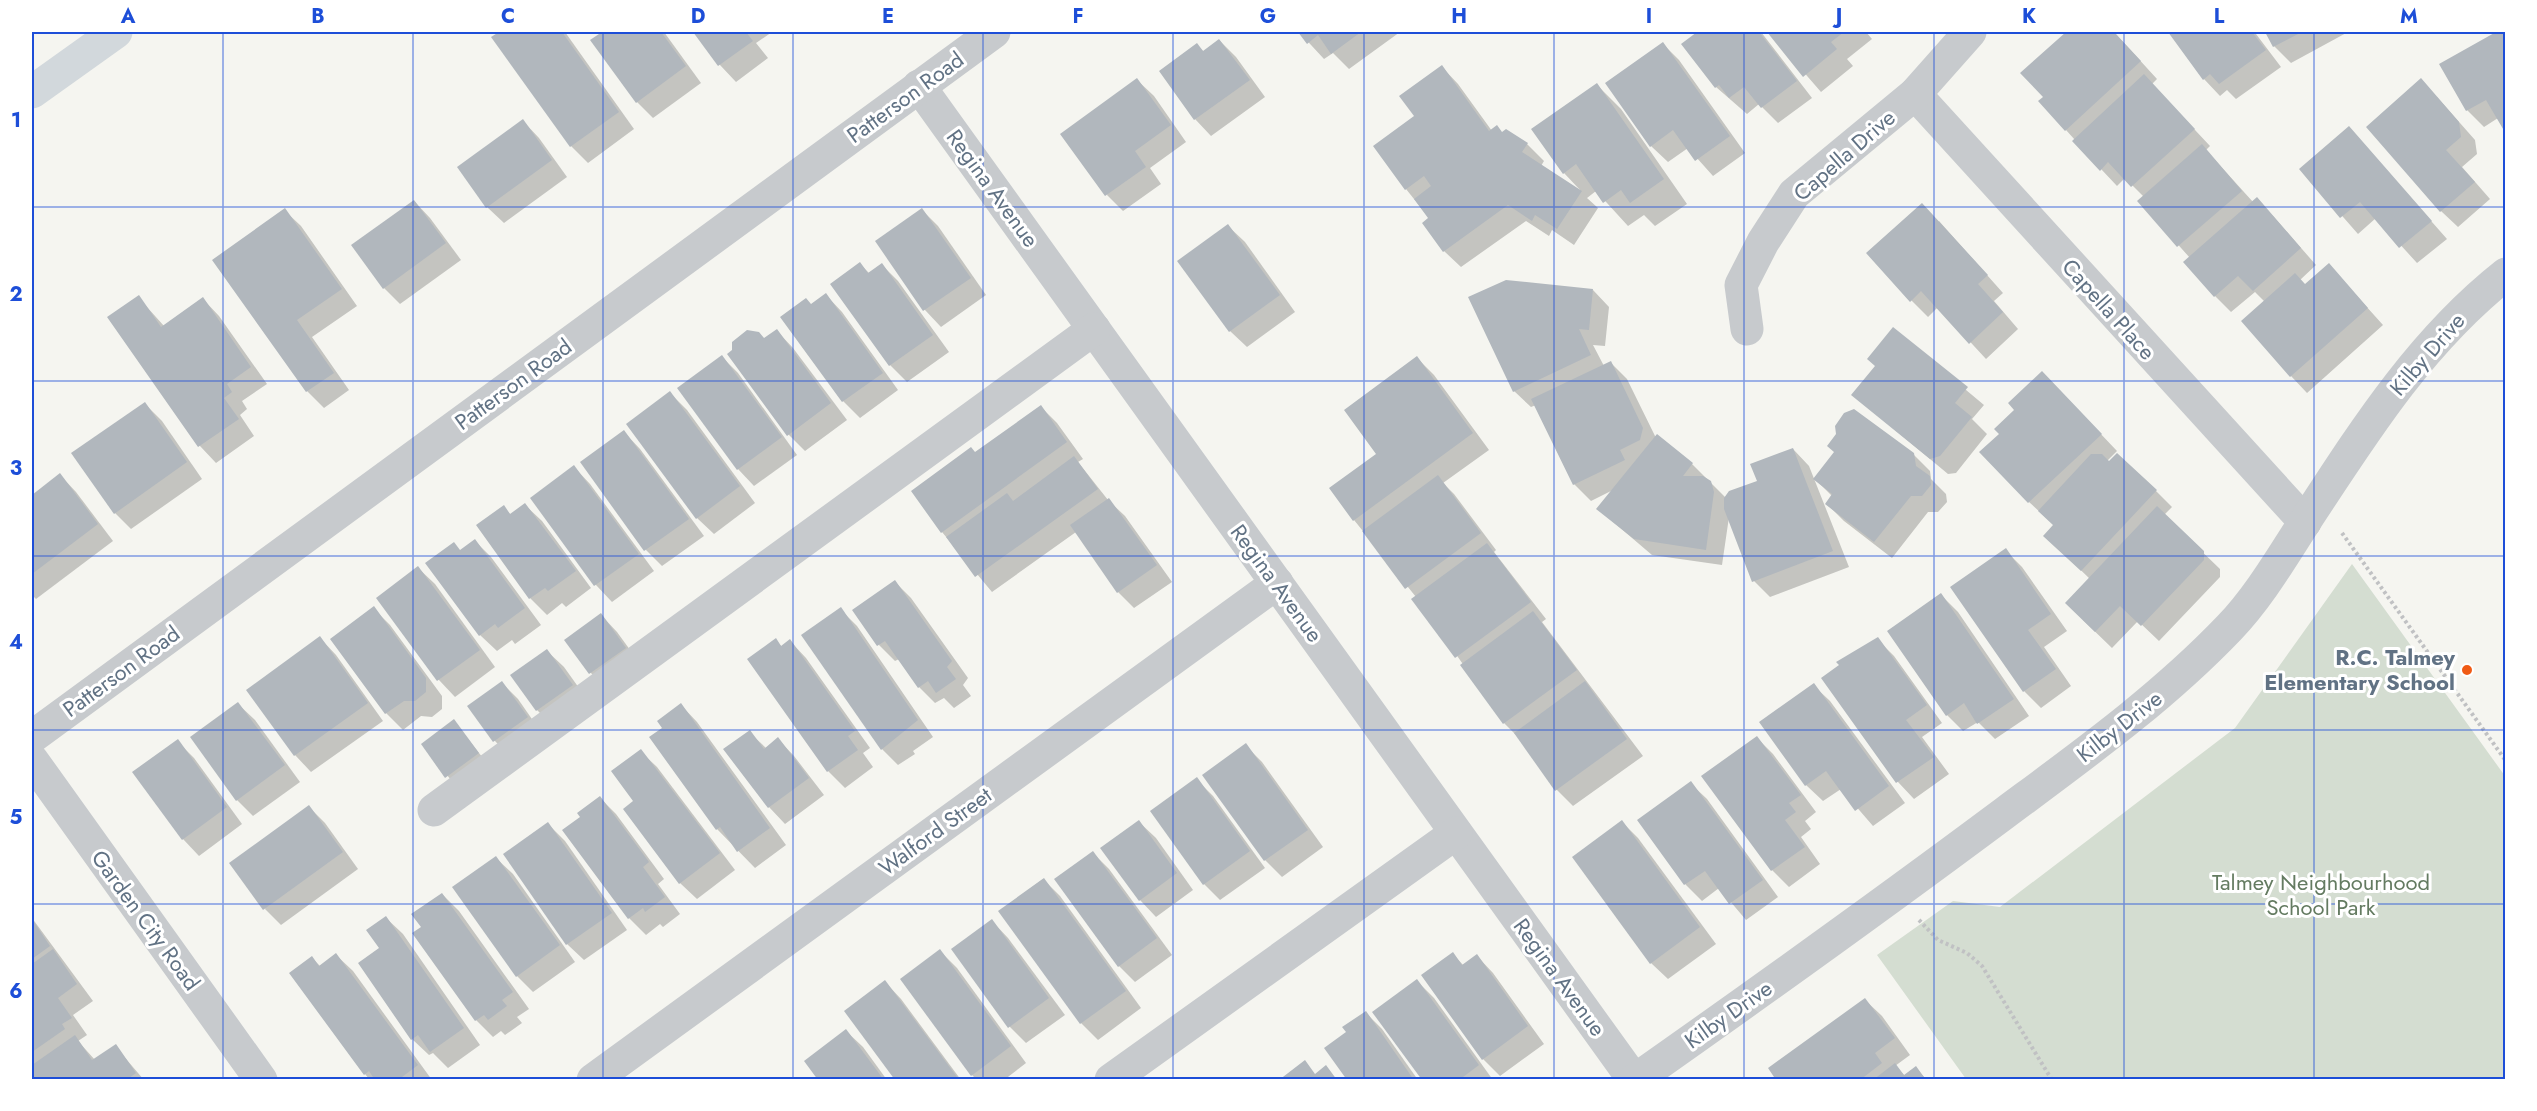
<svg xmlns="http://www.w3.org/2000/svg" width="2537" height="1111" font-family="Jost,sans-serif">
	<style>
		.green { fill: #d4ddd1 }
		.shadow { fill: #0003 }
		.building { fill: #b1b7bd }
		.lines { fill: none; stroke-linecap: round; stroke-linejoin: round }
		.path { stroke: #c0c1c3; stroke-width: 4; stroke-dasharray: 3 3; stroke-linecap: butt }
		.minor { stroke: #c7cacd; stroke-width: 33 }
		.major { stroke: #d2d8dc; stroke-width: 33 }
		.grid { fill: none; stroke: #1d4ed8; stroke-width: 1.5; stroke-opacity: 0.55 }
		.poi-dot { fill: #f05b15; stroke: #fff; stroke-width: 2 }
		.labels { text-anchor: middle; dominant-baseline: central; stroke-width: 6; stroke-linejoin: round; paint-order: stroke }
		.street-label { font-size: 22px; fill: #617284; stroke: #fff }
		.poi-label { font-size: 22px; font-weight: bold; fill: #617284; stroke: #fff; text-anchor: end }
		.park-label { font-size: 22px; fill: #647b61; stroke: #fff }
		.neatline { fill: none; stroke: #1d4ed8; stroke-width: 2 }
		.grid-label { font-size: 20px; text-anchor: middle; font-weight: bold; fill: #1d4ed8 }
	</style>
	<rect width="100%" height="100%" fill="#f5f5f0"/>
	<path class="green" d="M2352 564 2505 776V1079H1966L1877 955 1953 901 2000 907 2235 728Z"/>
	<g class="shadow">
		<path d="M501 32H565L634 129 588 163 571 146 494 37Z"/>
		<path d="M605 32H664L701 83 653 118 637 102 593 41Z"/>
		<path d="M695 32H772L756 43 768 58 736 82 720 65Z"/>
		<path d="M1299 32H1400L1349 69 1333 53 1324 59Z"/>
		<path d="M1699 32H1761L1812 98 1778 123 1759 104 1747 114 1716 87 1683 44Z"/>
		<path d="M1769 32H1866L1872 39 1847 59 1853 66 1821 92Z"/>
		<path d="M2068 32H2114L2157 79 2152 84 2210 146 2206 150 2253 202 2273 216 2316 265 2300 280 2305 286 2329 265 2383 325 2307 393 2291 376 2265 302 2255 292 2231 312 2215 296 2190 258 2139 201 2144 197 2125 178 2117 186 2101 169 2066 130 2045 97 2022 73Z"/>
		<path d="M2170 32H2260L2256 34 2281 67 2236 99 2227 90 2220 96 2204 79Z"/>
		<path d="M2266 32H2348L2291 63 2274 46Z"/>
		<path d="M2499 32 2506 35V131L2498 118 2484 127 2467 110 2441 64Z"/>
		<path d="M1219 40 1236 57 1265 97 1211 136 1195 119 1197 45 1204 52Z"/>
		<path d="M1663 44 1679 60 1745 153 1713 176 1688 148 1668 162 1651 146Z"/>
		<path d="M1442 67 1458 84 1492 131 1527 144 1544 161 1541 166 1581 191 1564 173 1597 85 1621 109 1687 204 1655 226 1644 215 1628 226 1596 191 1587 198 1598 208 1574 245 1552 230 1549 236 1526 221 1461 267 1444 251 1430 219 1406 189 1416 117Z"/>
		<path d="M1137 80 1154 96 1186 142 1150 168 1161 184 1123 211 1107 195Z"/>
		<path d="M2437 97 2475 140 2477 154 2462 167 2490 199 2458 227 2441 211Z"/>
		<path d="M523 121 539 138 567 177 504 223 487 207 459 168Z"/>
		<path d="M2349 128 2447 239 2417 263 2376 218 2358 234 2301 169Z"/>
		<path d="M414 201 430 218 461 260 400 304 384 288Z"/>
		<path d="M284 210 301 226 357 306 312 337 349 390 324 408 307 391 214 260Z"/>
		<path d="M922 210 938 226 986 295 941 327 925 310 877 242Z"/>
		<path d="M1939 221 2003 293 1994 301 2018 329 1986 359 1938 307 1928 317 1911 300Z"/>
		<path d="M1228 226 1245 242 1295 312 1247 347 1230 331Z"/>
		<path d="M860 264 870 274 882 265 898 281 949 352 907 382 890 365 832 285Z"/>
		<path d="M1593 290 1609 307 1605 346 1593 345 1604 366 1611 363 1627 379 1656 438 1692 464 1726 498 1759 482 1793 449 1809 466 1849 567 1770 597 1754 581 1729 517 1722 565 1652 555 1598 509 1613 490 1591 501 1574 484 1536 405 1531 407 1514 391Z"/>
		<path d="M826 295 842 312 898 390 860 418 843 401 782 317 812 306Z"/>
		<path d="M138 297 164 326 203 299 219 316 267 384 242 401 247 409 240 415 254 436 216 463 200 446 109 317Z"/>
		<path d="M1893 329 1984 405 1972 419 1987 434 1956 473 1948 474 1853 395 1876 366Z"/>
		<path d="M777 331 793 348 847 420 805 451 789 435 729 354 765 339Z"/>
		<path d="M722 357 738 373 797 455 754 486 738 469Z"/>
		<path d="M1417 358 1434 375 1489 450 1443 483 1454 494 1496 550 1494 552 1546 619 1542 622 1643 756 1573 806 1557 790 1518 737 1504 723 1416 597 1354 520Z"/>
		<path d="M2059 390 2117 451 2107 461 2156 491 2172 507 2164 515 2220 569V577L2159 641 2138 621 2112 648 2083 620 2090 579 2062 552 2055 526 2029 502Z"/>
		<path d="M670 393 687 410 755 503 714 534 697 518 628 424Z"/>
		<path d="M145 404 162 421 202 479 131 529 115 513Z"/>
		<path d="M1041 407 1057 423 1083 459 1078 462 1108 500 1125 516 1172 582 1134 608 1118 592 1076 532 992 592 942 532 975 454Z"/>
		<path d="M624 432 640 449 704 536 662 566 646 550Z"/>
		<path d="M1836 453 1913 454 1930 471 1931 479 1946 494 1947 502 1938 512H1928L1892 558 1844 521 1827 504 1833 497 1815 479Z"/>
		<path d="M574 467 590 484 654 571 612 602 596 585 532 498Z"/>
		<path d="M60 475 76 492 113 541 36 599 32 595V497Z"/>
		<path d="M525 505 542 521 591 588 566 607 562 603 547 615 530 598 478 526 503 507 511 515Z"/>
		<path d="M475 541 491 557 541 625 515 644 512 640 497 651 480 635 461 551Z"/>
		<path d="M2005 550 2022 567 2067 631 2044 647 2071 686 2041 708 2024 691 1952 588Z"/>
		<path d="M418 568 435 584 495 667 455 697 439 680 378 598Z"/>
		<path d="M895 582 911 598 968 678 963 685 971 696 954 708 944 698 935 703 919 687 899 659 895 661 879 645Z"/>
		<path d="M1941 595 1958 612 2029 716 1995 739 1978 722 1963 731 1947 715Z"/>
		<path d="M373 608 390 625 442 696V709L432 717 421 716 403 730 386 713Z"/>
		<path d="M840 609 857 626 933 737 913 751 915 754 898 765 882 749Z"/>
		<path d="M601 615 617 632 641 665 607 690 591 673 566 640Z"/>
		<path d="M320 638 336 655 383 721 311 772 295 755Z"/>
		<path d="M1877 639 1894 656 1942 723 1922 737 1949 774 1914 799 1898 782 1823 679Z"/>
		<path d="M776 640 782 647 790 641 806 658 870 748 863 753 873 767 845 788 828 771Z"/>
		<path d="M547 651 564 667 589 702 554 727 537 710 512 675Z"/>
		<path d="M502 683 518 699 543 735 511 758 495 741 469 707Z"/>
		<path d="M1813 685 1830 701 1905 803 1873 826 1841 789 1823 801 1806 785 1761 723Z"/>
		<path d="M238 704 255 720 300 782 253 816 237 800Z"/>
		<path d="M681 705 697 722 786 845 755 868 717 829 651 738 664 728Z"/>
		<path d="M454 721 486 762 455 785 423 745Z"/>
		<path d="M749 732 766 748 778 739 794 756 824 795 785 824 769 807 726 750Z"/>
		<path d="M1757 738 1773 754 1816 812 1805 821 1811 829 1801 837 1820 864 1789 887 1772 870Z"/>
		<path d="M177 741 194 758 242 824 199 856 183 839Z"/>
		<path d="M1245 745 1262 762 1323 847 1282 877 1265 860 1204 775Z"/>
		<path d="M640 751 657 767 735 870 697 899 680 883 636 802Z"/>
		<path d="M1196 779 1213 796 1265 868 1220 900 1204 884Z"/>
		<path d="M1690 783 1707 799 1778 897 1746 920 1719 888 1702 901 1686 885 1639 820Z"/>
		<path d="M600 798 616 814 664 879 658 884 680 914 663 927 660 924 646 935 629 918 564 830 582 817Z"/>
		<path d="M309 807 325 823 358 869 281 925 265 909Z"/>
		<path d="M1139 822 1156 838 1193 890 1156 917 1140 900Z"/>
		<path d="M1622 822 1638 838 1716 944 1668 979 1651 963Z"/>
		<path d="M548 824 565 841 627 930 584 960 567 944Z"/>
		<path d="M1093 853 1109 869 1172 955 1135 982 1119 966Z"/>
		<path d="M496 858 513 874 575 962 533 992 517 976Z"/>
		<path d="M1043 879 1060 896 1141 1008 1098 1040 1081 1023 1000 911Z"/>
		<path d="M442 894 459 911 529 1009 517 1017 522 1023 505 1035 501 1031 493 1037 476 1020 423 927Z"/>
		<path d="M32 918 93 1001 73 1015 87 1035 78 1041 95 1060 115 1046 144 1080H32Z"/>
		<path d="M386 918 403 934 480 1045 448 1068 433 1053 429 1055 412 1039 381 948Z"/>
		<path d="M992 921 1008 938 1065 1015 1026 1043 1010 1027Z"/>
		<path d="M940 951 957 968 1026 1063 1004 1080H977L972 1075Z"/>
		<path d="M1453 954 1464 966 1477 956 1493 973 1544 1044 1500 1076 1483 1059 1423 976Z"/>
		<path d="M336 955 353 971 432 1080H370L365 1074 312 958 320 966Z"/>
		<path d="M1417 981 1434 998 1493 1080H1424Z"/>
		<path d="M885 982 901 999 961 1080H897Z"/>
		<path d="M1865 1000 1882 1016 1910 1055 1895 1066 1905 1076 1916 1068 1927 1080H1778Z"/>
		<path d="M1366 1013 1382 1029 1418 1080H1348V1032Z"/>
		<path d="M846 1031 863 1047 887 1080H820Z"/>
	</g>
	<g class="building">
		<path d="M499 32H562L619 112 570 147 491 37Z"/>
		<path d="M602 32H661L686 66 636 103 590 40Z"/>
		<path d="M693 32H746L753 41 718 66Z"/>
		<path d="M1298 32H1361L1331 54 1318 35 1307 44Z"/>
		<path d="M1697 32H1759L1797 81 1761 108 1744 87 1729 98 1719 85 1715 88 1681 44Z"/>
		<path d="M1767 32H1844L1831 42 1837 49 1803 77Z"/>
		<path d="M2066 32H2114L2141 61 2065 131 2038 101 2043 97 2020 73Z"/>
		<path d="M2168 32H2252L2266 50 2219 84 2210 74 2203 80Z"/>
		<path d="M2265 32H2302L2273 47Z"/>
		<path d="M2496 32H2503L2506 36V134L2486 100 2466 111 2439 64Z"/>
		<path d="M1219 39 1250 80 1194 120 1159 71 1197 43 1203 51Z"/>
		<path d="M1663 42 1730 136 1695 161 1673 130 1650 147 1605 83Z"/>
		<path d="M1442 65 1489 131 1497 125 1502 132 1506 129 1528 143 1522 152 1582 191 1557 229 1535 215 1532 221 1508 205 1443 252 1422 223 1428 218 1414 199 1431 186 1424 176 1405 190 1373 146 1414 116 1399 96Z"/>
		<path d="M2144 74 2195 129 2131 187 2108 162 2100 171 2072 141Z"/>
		<path d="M1137 78 1171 125 1135 151 1146 167 1105 196 1060 134Z"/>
		<path d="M2421 78 2459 122 2461 137 2446 150 2475 182 2440 212 2366 127Z"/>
		<path d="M1597 83 1664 179 1630 203 1621 190 1603 203 1576 164 1563 174 1531 129Z"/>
		<path d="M523 119 552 160 486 208 457 167Z"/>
		<path d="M2349 126 2432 221 2399 248 2360 202 2340 218 2299 169Z"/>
		<path d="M2202 144 2242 191 2177 247 2137 201Z"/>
		<path d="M2257 197 2301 248 2253 291 2238 276 2214 297 2183 262Z"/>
		<path d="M414 200 446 243 383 289 351 245Z"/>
		<path d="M1922 203 1988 275 1978 284 2003 312 1969 344 1921 291 1910 302 1866 253Z"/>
		<path d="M285 208 342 289 297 320 334 373 306 392 212 260Z"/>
		<path d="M922 208 971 278 923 311 875 241Z"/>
		<path d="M1228 224 1280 295 1229 332 1177 261Z"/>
		<path d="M860 262 868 273 882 263 933 335 889 366 830 284Z"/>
		<path d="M2329 263 2368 308 2290 377 2241 321 2295 273 2305 284Z"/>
		<path d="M1506 280 1593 289 1589 330 1579 329 1591 355 1513 392 1468 297Z"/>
		<path d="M826 293 883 373 842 402 780 317 806 298 811 304Z"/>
		<path d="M139 295 161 327 203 297 251 367 227 384 232 392 224 398 239 419 198 447 107 317Z"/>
		<path d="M1893 327 1968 387 1955 403 1972 417 1940 456 1930 459 1851 395 1875 366 1867 359Z"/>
		<path d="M777 329 831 403 787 436 727 354 732 350V342L747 330 759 332 764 338Z"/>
		<path d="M722 355 782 437 737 470 677 388Z"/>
		<path d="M1417 356 1473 433 1353 521 1329 488 1376 454 1344 410Z"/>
		<path d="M1611 361 1643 428 1640 440 1620 450 1625 460 1573 485 1531 399Z"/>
		<path d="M2042 371 2102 434 2028 503 1979 452 1999 434 1994 429 2014 410 2008 403Z"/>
		<path d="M670 391 740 486 696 519 626 424Z"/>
		<path d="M145 402 187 462 114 514 71 453Z"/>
		<path d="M1041 405 1067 442 941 533 911 491 971 447 975 452Z"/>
		<path d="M1854 409 1914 453 1916 466 1930 476 1931 485 1922 496H1911L1874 542 1825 504 1832 494 1813 479 1834 452 1827 446 1836 434 1835 426 1844 413Z"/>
		<path d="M624 430 689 519 644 551 580 462Z"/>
		<path d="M1657 434 1693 463 1683 476H1703L1711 481 1714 492 1706 550 1634 539 1596 509Z"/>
		<path d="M1793 448 1833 551 1752 582 1724 509V498L1729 491 1757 481 1750 464Z"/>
		<path d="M2117 453 2157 490 2081 571 2043 536 2053 525 2038 511 2091 454H2102L2109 461Z"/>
		<path d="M1074 456 1098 489 975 577 946 537 1007 493 1013 501Z"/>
		<path d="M574 465 639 554 594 586 530 498Z"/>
		<path d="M60 473 98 524 32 574V495Z"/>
		<path d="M1438 475 1481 533 1405 589 1362 531Z"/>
		<path d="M1109 498 1157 565 1117 593 1070 525Z"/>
		<path d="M525 503 576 571 548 591 545 588 529 599 476 525 504 505 510 514Z"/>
		<path d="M2157 506 2204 551V560L2141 626 2120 606 2095 632 2065 603Z"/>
		<path d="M475 539 525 608 498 628 495 624 479 636 425 563 454 542 460 550Z"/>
		<path d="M1487 543 1531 602 1455 658 1411 599Z"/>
		<path d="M2006 548 2051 614 2028 630 2056 669 2023 692 1950 587Z"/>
		<path d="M418 566 480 650 437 681 376 598Z"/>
		<path d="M895 580 952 661 947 667 956 679 936 693 928 681 918 688 885 641 877 646 852 610Z"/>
		<path d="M1941 593 2014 699 1977 724 1964 703 1946 716 1887 631Z"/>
		<path d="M374 606 426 678V692L415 701H404L385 714 330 639Z"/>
		<path d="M841 607 918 720 881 750 801 635Z"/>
		<path d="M1533 611 1577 670 1503 724 1460 665Z"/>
		<path d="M601 613 626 648 589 674 564 640Z"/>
		<path d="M320 636 368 703 294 756 246 690Z"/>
		<path d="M1878 637 1927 705 1906 720 1934 757 1896 783 1821 678 1839 665 1836 662Z"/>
		<path d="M776 638 781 646 790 639 855 731 848 736 858 750 827 772 747 659Z"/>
		<path d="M547 649 573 685 536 711 510 675Z"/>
		<path d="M502 681 528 717 493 742 467 706Z"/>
		<path d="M1585 681 1627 739 1555 791 1514 733Z"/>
		<path d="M1814 683 1889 786 1855 811 1826 771 1805 786 1759 722Z"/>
		<path d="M238 702 285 765 236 801 190 737Z"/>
		<path d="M681 703 770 828 737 852 720 827 716 830 649 737 662 728 657 721Z"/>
		<path d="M454 719 479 753 445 778 421 744Z"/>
		<path d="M750 730 764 749 778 737 809 778 768 808 723 749Z"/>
		<path d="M1757 736 1801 795 1789 803 1796 812 1785 820 1805 847 1771 871 1701 776Z"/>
		<path d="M178 739 227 807 182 840 132 772Z"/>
		<path d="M1246 743 1308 830 1264 861 1202 775Z"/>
		<path d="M641 749 720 853 679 884 623 809 633 801 611 771Z"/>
		<path d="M1197 777 1250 851 1203 885 1150 811Z"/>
		<path d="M1691 781 1763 880 1729 904 1705 871 1684 885 1637 820Z"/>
		<path d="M600 796 649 862 643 867 665 897 645 912 643 908 628 919 562 830 580 817 577 813Z"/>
		<path d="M309 805 343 852 263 910 229 863Z"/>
		<path d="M1139 820 1177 873 1139 901 1100 848Z"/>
		<path d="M1622 820 1700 927 1650 964 1572 857Z"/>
		<path d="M548 822 612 913 566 945 503 854Z"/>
		<path d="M1093 851 1157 938 1118 967 1054 879Z"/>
		<path d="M496 856 560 945 516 977 452 887Z"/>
		<path d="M1044 878 1126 991 1080 1024 998 911Z"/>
		<path d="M442 893 513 992 502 1000 507 1006 488 1020 484 1015 475 1021 412 933 421 927 411 914Z"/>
		<path d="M386 916 464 1028 430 1052 418 1035 411 1040 358 963 379 948 366 930Z"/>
		<path d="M32 919 50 946 32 959Z"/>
		<path d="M992 919 1049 998 1008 1028 951 949Z"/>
		<path d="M53 949 77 984 58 998 72 1018 62 1024 65 1029 32 1052V964Z"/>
		<path d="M940 949 1011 1046 971 1076 900 979Z"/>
		<path d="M1453 952 1462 965 1477 954 1528 1026 1482 1060 1421 975Z"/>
		<path d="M336 953 418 1065 398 1080H375L369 1071 364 1075 289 973 312 956 319 966Z"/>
		<path d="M1417 979 1479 1065 1459 1080H1422L1372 1012Z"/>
		<path d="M885 980 957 1077 955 1080H895L844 1011Z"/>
		<path d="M1865 998 1895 1038 1875 1053 1882 1063 1860 1080H1776L1768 1068Z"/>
		<path d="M1366 1011 1414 1080H1347L1324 1048 1346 1032 1342 1027Z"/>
		<path d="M846 1029 884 1080H818L804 1061Z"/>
		<path d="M75 1035 92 1060 116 1044 136 1073 126 1080H32V1065Z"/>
		<path d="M1305 1060 1315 1074 1326 1065 1337 1080H1279Z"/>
		<path d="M1895 1063 1904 1075 1916 1066 1926 1080H1873Z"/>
	</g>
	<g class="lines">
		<g class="path">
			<path d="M2342 533 2506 761"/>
			<path d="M1919 920 1938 940 1967 953 1982 966 2052 1080"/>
		</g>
		<g class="minor">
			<path d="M919 86 1634 1080"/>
			<path d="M1915 94 2305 522"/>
			<path d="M1747 329 1741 285 1763 242 1794 194 1915 94 1970 32"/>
			<path d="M32 737 994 32"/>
			<path d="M32 760 261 1080"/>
			<path d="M434 810 1094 329"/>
			<path d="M593 1080 1277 583"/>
			<path d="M1111 1080 1456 833"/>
			<path d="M1635 1080C1760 992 1884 903 2006 812 2084 754 2162 698 2229 628 2259 597 2282 557 2306 520 2364 431 2421 341 2506 274"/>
		</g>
		<path class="major" d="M32 92 116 32"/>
	</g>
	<path class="grid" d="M223 32V1080M413 32V1080M603 32V1080M793 32V1080M983 32V1080M1173 32V1080M1364 32V1080M1554 32V1080M1744 32V1080M1934 32V1080M2124 32V1080M2314 32V1080M32 207H2506M32 381H2506M32 556H2506M32 730H2506M32 904H2506"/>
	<circle class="poi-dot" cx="2467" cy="670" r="6"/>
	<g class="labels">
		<g class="street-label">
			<text transform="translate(905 97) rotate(-36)">Patterson Road</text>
			<text transform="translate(1844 155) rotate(-41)">Capella Drive</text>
			<text transform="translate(993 188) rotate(54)">Regina Avenue</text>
			<text transform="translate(2109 309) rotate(48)">Capella Place</text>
			<text transform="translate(2427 354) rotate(-49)">Kilby Drive</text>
			<text transform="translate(513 384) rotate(-36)">Patterson Road</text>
			<text transform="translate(1277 583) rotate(54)">Regina Avenue</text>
			<text transform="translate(121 671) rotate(-36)">Patterson Road</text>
			<text transform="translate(2119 726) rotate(-38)">Kilby Drive</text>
			<text transform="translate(935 831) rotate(-36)">Walford Street</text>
			<text transform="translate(146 920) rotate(54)">Garden City Road</text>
			<text transform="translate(1560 977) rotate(54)">Regina Avenue</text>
			<text transform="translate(1728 1014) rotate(-35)">Kilby Drive</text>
		</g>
		<g class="poi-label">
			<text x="2455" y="657">R.C. Talmey<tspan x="2455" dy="25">Elementary School</tspan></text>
		</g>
		<g class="park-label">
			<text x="2321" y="882">Talmey Neighbourhood<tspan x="2321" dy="25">School Park</tspan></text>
		</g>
	</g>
	<rect width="2537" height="1111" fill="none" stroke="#ffffff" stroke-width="66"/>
	<rect x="33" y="33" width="2471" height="1045" class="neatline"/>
	<g class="grid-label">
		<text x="128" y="23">A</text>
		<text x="318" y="23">B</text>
		<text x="508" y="23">C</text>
		<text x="698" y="23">D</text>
		<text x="888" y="23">E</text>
		<text x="1078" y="23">F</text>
		<text x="1268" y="23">G</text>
		<text x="1459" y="23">H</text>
		<text x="1649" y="23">I</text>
		<text x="1839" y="23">J</text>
		<text x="2029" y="23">K</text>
		<text x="2219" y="23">L</text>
		<text x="2409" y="23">M</text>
		<text x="16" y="127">1</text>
		<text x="16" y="301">2</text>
		<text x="16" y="475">3</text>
		<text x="16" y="649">4</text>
		<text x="16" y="824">5</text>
		<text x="16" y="998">6</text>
	</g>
</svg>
